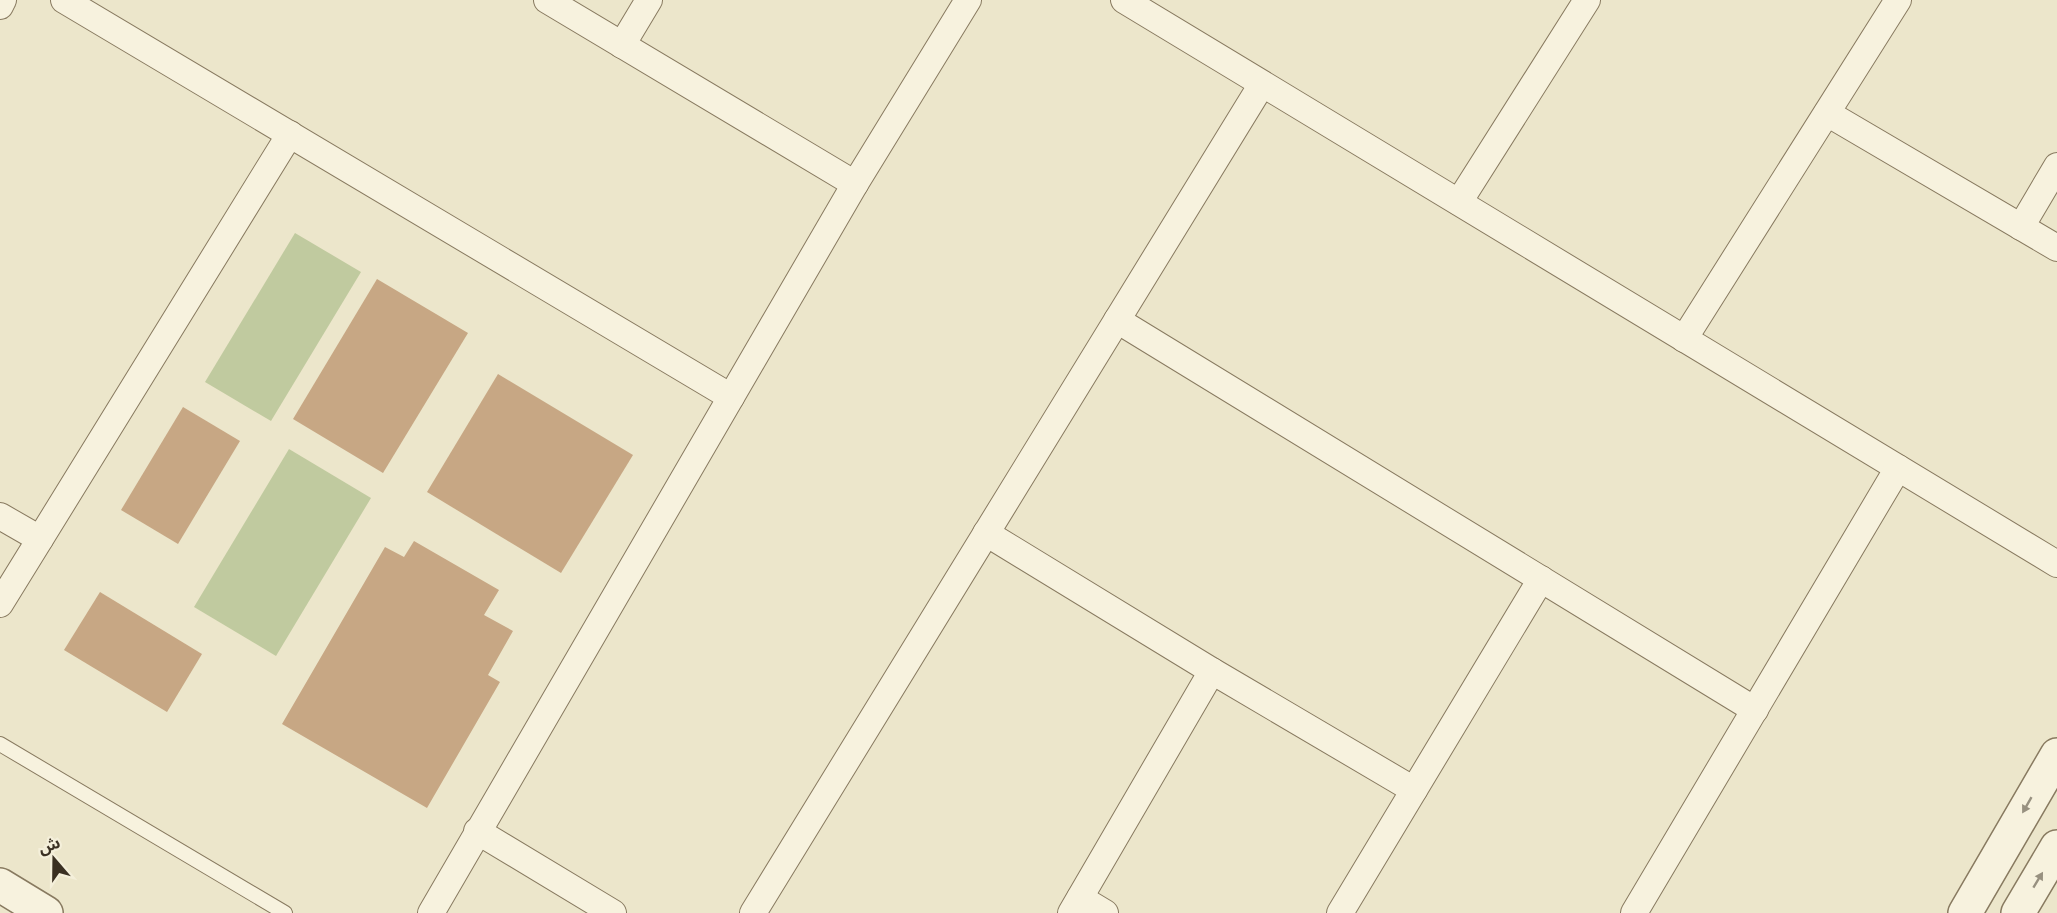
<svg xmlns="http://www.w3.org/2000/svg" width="2057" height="913" font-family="'Libre Baskerville','Noto Sans Arabic',serif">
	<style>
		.green { fill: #c0ca9f }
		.building { fill: #c7a784 }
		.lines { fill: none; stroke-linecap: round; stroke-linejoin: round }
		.service-casing { stroke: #887a60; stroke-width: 16 }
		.minor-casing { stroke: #887a60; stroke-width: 28 }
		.tertiary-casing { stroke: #887a60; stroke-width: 36 }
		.service { stroke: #f7f2de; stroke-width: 14 }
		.minor { stroke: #f7f2de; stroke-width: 26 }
		.tertiary { stroke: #f7f2de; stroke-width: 33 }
		.oneway { fill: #989180 }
	</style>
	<rect width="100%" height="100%" fill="#ece6cb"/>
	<g class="green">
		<path d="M295 233 361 272 271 421 205 382Z"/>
		<path d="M289 449 371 498 276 656 194 607Z"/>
	</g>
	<g class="building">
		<path d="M377 279 468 333 383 473 293 419Z"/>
		<path d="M498 374 633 455 561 573 427 492Z"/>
		<path d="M183 407 240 441 178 544 121 510Z"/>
		<path d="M414 541 499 590 484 615 513 631 488 675 500 682 427 808 282 724 385 547 404 557Z"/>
		<path d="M100 592 202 654 167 712 64 650Z"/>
	</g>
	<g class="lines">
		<g class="service-casing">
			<path id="service" d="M0 744 285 913"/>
		</g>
		<g class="minor-casing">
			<g id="minor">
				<path d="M64 0 731 397"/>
				<path d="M547 0 855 184"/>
				<path d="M1124 0 2057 564"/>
				<path d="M0 6 3 0"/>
				<path d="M622 45 649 0"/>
				<path d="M1827 113 2057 248"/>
				<path d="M1459 202 1587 0"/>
				<path d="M2021 227 2057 166"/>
				<path d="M1117 320 1755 710"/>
				<path d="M1684 339 1898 0"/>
				<path d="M0 516 40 539"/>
				<path d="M986 533 1212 671 1414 790"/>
				<path d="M0 604 290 134"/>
				<path d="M477 831 613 913"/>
				<path d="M1080 898 1105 913"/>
				<path d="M431 913 855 184 968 0"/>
				<path d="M753 913 1262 84"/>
				<path d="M1071 913 1212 671"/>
				<path d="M1340 913 1541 579"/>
				<path d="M1634 913 1898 468"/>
			</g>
		</g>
		<g class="tertiary-casing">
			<g id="tertiary">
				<path d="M0 885 46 913"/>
				<path d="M1965 913 2057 755"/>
				<path d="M2018 913 2057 847"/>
			</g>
		</g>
		<use href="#service" class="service"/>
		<use href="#minor" class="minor"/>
		<use href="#tertiary" class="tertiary"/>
	</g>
	<defs><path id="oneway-solid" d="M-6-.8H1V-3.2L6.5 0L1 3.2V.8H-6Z" transform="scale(1.5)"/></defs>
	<g class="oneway">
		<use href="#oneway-solid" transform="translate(2027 805) rotate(120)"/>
		<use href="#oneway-solid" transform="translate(2038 880) rotate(-59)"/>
	</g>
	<g transform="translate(54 859) rotate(340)" stroke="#f4efda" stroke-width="4.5" paint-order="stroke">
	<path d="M0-4.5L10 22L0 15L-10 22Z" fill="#3a3022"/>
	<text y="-9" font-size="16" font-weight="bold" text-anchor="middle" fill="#3a3022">ش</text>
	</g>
</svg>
